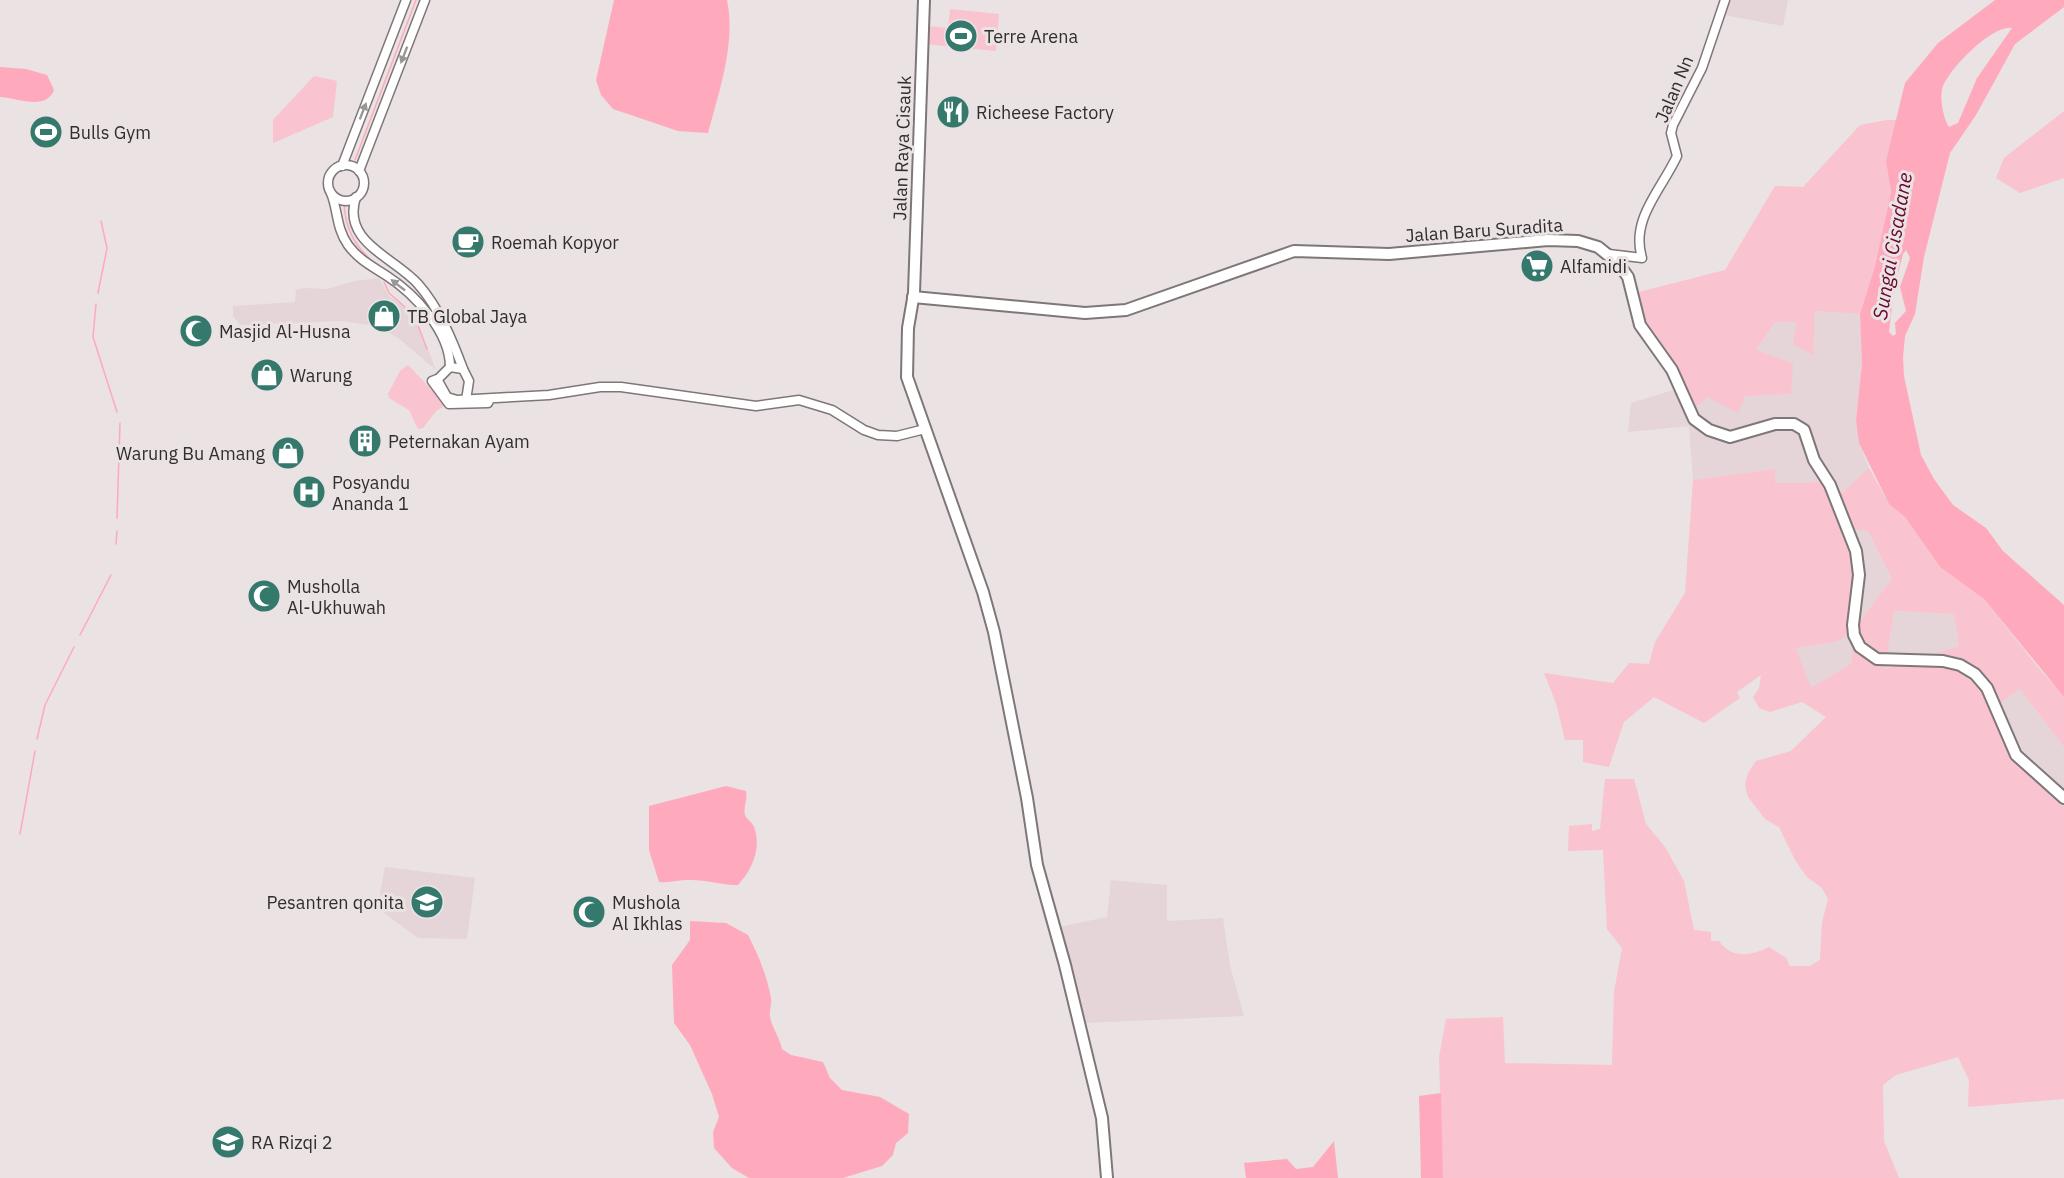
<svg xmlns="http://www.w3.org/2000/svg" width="2064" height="1178" font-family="'IBM Plex Sans',sans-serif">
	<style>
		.built { fill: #e5d5d8 }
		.green { fill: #f9c3cf; fill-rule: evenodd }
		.water { fill: #ffa9bd; fill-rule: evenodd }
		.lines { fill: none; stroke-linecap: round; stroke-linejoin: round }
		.stream { stroke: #ffa9bd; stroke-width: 1.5 }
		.minor-casing { stroke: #7e7778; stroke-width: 11 }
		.major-casing { stroke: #7e7778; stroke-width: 14 }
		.minor { stroke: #fff; stroke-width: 8 }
		.major { stroke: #fff; stroke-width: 10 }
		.oneway { fill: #989697 }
		.labels { text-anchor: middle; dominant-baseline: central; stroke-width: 6; stroke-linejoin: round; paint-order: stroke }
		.poi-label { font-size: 18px; fill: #312e2f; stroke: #eae2e3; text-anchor: start }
		.street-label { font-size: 18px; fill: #312e2f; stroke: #eae2e3 }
		.water-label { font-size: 20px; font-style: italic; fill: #66072e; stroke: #eae2e3 }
	</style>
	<rect width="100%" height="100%" fill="#eae2e3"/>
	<g class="built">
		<path d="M1728 0H1788L1783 26 1724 15Z"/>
		<path d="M379 278 389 296 413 312 436 370 398 338 376 326 342 321 240 325 233 316V306L295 302 296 290 303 288 327 289 355 281Z"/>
		<path d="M1815 311 1860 314 1862 363 1856 421 1859 443 1869 468 1836 498 1828 482 1775 483V469L1693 480 1689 426 1628 432 1631 403 1680 388 1707 397 1790 394 1756 350 1775 322H1797L1813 354Z"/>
		<path d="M1845 527 1868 531 1892 579 1852 633V663L1811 689 1796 648 1835 642Z"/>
		<path d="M1894 611 1954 614 1959 646 1885 669Z"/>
		<path d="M2020 689 2064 747V806L2039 787 2016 752 1997 705Z"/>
		<path d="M385 867 475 878 467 939 418 938 383 912 380 893Z"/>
		<path d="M1111 880 1167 885V921L1223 918 1230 966 1244 1016 1084 1023 1059 927 1107 917Z"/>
	</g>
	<g class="green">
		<path d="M950 9 999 14 996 51 925 44 927 26 948 28Z"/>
		<path d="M314 76 337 81 333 117 273 143V120Z"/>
		<path d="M2064 111V178L2020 193 1996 178 2004 158Z"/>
		<path d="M1887 120H1897L1886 161 1891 192 1875 266 1860 314 1815 311 1813 355 1793 344 1797 322H1775L1756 350 1793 364 1791 394 1745 396 1738 413 1707 397 1688 415 1644 323 1635 293 1725 270 1775 186 1803 187 1860 125Z"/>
		<path d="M408 365 446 405 436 411 423 428 418 429 409 410 389 398 388 394 400 371Z"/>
		<path d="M1869 468 1889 504 1905 517 1940 567 1984 599 2041 671 2064 696V747L2020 689 1997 705C2015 749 2025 776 2064 806V1099L1968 1107 1969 1080 1958 1057 1896 1075 1883 1085 1884 1141 1899 1178H1443L1439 1057 1446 1019 1503 1017 1505 1063 1612 1065 1614 992 1622 948 1607 929 1603 850 1568 851 1569 826 1592 824V831L1600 829 1605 779H1634L1646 824 1665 847 1684 881 1694 930 1711 932V941H1719C1731 959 1751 956 1769 947L1786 958 1790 966H1810L1820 960 1822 923 1828 899 1822 888 1807 877 1795 860 1779 827 1765 819 1748 797 1745 785 1748 773 1756 761 1791 751 1826 717 1802 702 1770 712 1759 708 1753 697 1759 688 1761 675 1737 692 1740 698 1704 723 1654 697 1624 722 1609 767 1583 762V740H1565L1556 703 1544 673 1613 683 1629 663 1649 664 1655 642 1685 593 1693 480 1775 469V483L1828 482 1836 498ZM1845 528 1868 531 1892 579 1852 632 1856 587ZM1894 611 1954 614 1959 646 1885 669ZM1852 634V663L1811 688 1796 648 1835 642Z"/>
	</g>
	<g class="water">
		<path d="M614 0H727C736 43 719 91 708 133L678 131 613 109 601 95 596 80Z"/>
		<path d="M1995 0H2064V7L2015 44 1976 115 1950 153 1924 257 1915 314 1905 336 1903 357 1904 376 1921 455 1934 479 1953 505 1986 528 2003 551 2064 605V697L1984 599 1940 567 1905 517 1889 504 1859 443 1856 421 1862 363 1860 314 1875 266 1891 192 1886 161 1905 83 1938 43ZM2012 28 1977 78 1958 123 1949 127C1943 118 1939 97 1943 86 1951 67 1992 25 2012 28ZM1906 250 1910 258 1900 287 1906 311 1895 323 1896 334 1893 336 1889 332 1894 289 1903 254Z"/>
		<path d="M0 67 26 69 47 75 54 90C46 111 18 98 0 97Z"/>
		<path d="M726 786 746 791C748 799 743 807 745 815 747 820 752 822 754 827 762 848 752 870 738 885 721 885 703 879 688 880 678 880 670 883 659 882L649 850V806Z"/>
		<path d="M690 921 726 923 748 935C758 954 767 976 771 998 772 1004 769 1011 770 1017 772 1028 780 1038 782 1049L791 1055 823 1062 830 1078 842 1090 880 1097 909 1114 908 1133 896 1143 893 1155 882 1166 843 1178H749L732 1168 714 1148 713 1132 719 1117 712 1094 690 1045 674 1023 672 965 690 940Z"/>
		<path d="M1441 1093 1443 1178H1421L1419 1096Z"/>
		<path d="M1334 1141 1338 1178H1246L1244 1163 1287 1159 1296 1169 1313 1167Z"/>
	</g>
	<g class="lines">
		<g class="stream">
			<path d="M355 160 416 0"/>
			<path d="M344 203C345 229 355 246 374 263"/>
			<path d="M384 282 389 293 414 315 427 349"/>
			<path d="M98 293 107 248 101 221"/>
			<path d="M96 304 93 337 117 412"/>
			<path d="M117 518 120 423"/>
			<path d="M116 544 117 531"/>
			<path d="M80 635 111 575"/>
			<path d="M37 739 45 705 74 647"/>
			<path d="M20 834 35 751"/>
		</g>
		<g class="minor-casing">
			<g id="minor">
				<circle cx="346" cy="183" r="18"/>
				<path d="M342 166 406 0"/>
				<path d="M359 171 425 0"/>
				<path d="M331 193C338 210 336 228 348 245 359 260 372 266 387 276 415 294 450 332 450 367"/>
				<path d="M356 197C341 242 394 257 418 284 439 308 452 339 463 369"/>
				<path d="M1609 254 1642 258C1630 219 1662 189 1677 156L1671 133 1673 125 1702 68 1725 0"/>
				<path d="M440 377 450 367 463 369 469 381 466 400"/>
				<path d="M490 399 488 403 449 404 432 381 437 379 447 397 457 400 549 395 600 387H621L756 406 799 400 832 410 864 430 878 435 897 436 925 429"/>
			</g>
		</g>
		<g class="major-casing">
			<g id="major">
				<path d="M924 0 914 293 908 328 907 377 983 592 994 632 1027 798 1037 865 1065 965 1102 1118 1107 1178"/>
				<path d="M913 297 1085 313 1126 310 1294 251 1389 254 1548 240 1578 241 1598 247 1618 263 1628 277 1640 325 1672 370 1694 419 1709 430 1730 437 1775 424H1794L1804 430 1814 460 1830 485 1856 551 1859 575 1853 625 1854 635 1860 647 1877 659 1943 661 1960 665 1975 674 1987 688 2016 755 2064 798"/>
			</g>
		</g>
		<use href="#minor" class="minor"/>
		<use href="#major" class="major"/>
	</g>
	<defs><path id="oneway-solid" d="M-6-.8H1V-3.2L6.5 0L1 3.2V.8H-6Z" transform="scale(1.5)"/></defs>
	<g class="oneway">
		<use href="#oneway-solid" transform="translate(404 55) rotate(111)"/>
		<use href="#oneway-solid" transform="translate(363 111) rotate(-69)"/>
		<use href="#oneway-solid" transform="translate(398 285) rotate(-142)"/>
	</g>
	<defs>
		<g id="stadium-disc" transform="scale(1.725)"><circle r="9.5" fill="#35796d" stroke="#eae2e3"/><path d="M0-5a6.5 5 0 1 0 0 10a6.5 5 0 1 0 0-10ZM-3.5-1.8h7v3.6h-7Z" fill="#fff"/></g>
		<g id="restaurant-disc" transform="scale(1.725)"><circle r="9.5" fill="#35796d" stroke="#eae2e3"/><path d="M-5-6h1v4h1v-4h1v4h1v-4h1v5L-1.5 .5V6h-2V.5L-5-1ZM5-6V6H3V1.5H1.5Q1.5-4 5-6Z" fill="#fff"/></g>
		<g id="cafe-disc" transform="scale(1.725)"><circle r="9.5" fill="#35796d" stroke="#eae2e3"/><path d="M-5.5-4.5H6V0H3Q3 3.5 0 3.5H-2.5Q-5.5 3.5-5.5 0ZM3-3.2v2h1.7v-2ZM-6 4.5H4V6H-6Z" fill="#fff"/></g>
		<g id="supermarket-disc" transform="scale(1.725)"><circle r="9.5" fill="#35796d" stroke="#eae2e3"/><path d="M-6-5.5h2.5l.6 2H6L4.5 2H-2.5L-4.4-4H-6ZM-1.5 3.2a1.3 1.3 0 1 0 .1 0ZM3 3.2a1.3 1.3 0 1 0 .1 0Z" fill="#fff"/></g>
		<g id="shop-disc" transform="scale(1.725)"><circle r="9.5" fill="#35796d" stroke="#eae2e3"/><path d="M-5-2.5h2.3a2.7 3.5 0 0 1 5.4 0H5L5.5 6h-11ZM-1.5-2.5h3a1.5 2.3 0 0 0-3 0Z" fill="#fff"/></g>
		<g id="mosque-disc" transform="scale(1.725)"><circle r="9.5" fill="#35796d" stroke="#eae2e3"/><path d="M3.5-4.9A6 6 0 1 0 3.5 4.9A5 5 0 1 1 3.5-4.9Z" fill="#fff"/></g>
		<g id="building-disc" transform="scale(1.725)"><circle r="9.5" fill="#35796d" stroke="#eae2e3"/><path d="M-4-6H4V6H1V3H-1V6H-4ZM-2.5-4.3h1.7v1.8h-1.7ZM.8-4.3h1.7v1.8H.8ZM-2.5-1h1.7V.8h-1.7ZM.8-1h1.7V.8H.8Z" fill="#fff"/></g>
		<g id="hospital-disc" transform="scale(1.725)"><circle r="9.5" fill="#35796d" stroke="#eae2e3"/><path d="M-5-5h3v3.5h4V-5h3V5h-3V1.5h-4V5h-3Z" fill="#fff"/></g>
		<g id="school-disc" transform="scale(1.725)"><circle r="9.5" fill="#35796d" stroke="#eae2e3"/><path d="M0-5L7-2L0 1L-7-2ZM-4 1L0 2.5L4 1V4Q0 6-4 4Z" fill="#fff"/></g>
	</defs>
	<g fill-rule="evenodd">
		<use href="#stadium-disc" x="961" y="36"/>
		<use href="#restaurant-disc" x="953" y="112"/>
		<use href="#stadium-disc" x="46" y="132"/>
		<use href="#cafe-disc" x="468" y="242"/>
		<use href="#supermarket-disc" x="1537" y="266"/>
		<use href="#shop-disc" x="384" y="316"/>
		<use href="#mosque-disc" x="196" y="331"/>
		<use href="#shop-disc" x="267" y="375"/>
		<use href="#building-disc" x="365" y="441"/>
		<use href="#shop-disc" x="288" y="453"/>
		<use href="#hospital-disc" x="309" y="492"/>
		<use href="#mosque-disc" x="264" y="596"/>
		<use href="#school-disc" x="427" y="902"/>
		<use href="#mosque-disc" x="589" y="912"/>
		<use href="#school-disc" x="228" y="1142"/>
	</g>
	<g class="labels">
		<g class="poi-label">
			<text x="984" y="36">Terre Arena</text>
			<text x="976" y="112">Richeese Factory</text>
			<text x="69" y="132">Bulls Gym</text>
			<text x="491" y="242">Roemah Kopyor</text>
			<text x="1560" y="266">Alfamidi</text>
			<text x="407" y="316">TB Global Jaya</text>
			<text x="219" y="331">Masjid Al-Husna</text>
			<text x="290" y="375">Warung</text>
			<text x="388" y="441">Peternakan Ayam</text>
			<text x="265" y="453" text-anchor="end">Warung Bu Amang</text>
			<text x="332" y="482">Posyandu<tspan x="332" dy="21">Ananda 1</tspan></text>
			<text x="287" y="586">Musholla<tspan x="287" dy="21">Al-Ukhuwah</tspan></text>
			<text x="404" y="902" text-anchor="end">Pesantren qonita</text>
			<text x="612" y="902">Mushola<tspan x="612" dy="21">Al Ikhlas</tspan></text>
			<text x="251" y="1142">RA Rizqi 2</text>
		</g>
		<g class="street-label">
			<text transform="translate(1674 89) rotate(-67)">Jalan Nn</text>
			<text transform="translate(902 148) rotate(-88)">Jalan Raya Cisauk</text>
			<text transform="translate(1484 230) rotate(-4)">Jalan Baru Suradita</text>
		</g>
		<g class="water-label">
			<text transform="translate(1892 246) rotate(-80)">Sungai Cisadane</text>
		</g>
	</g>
</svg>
